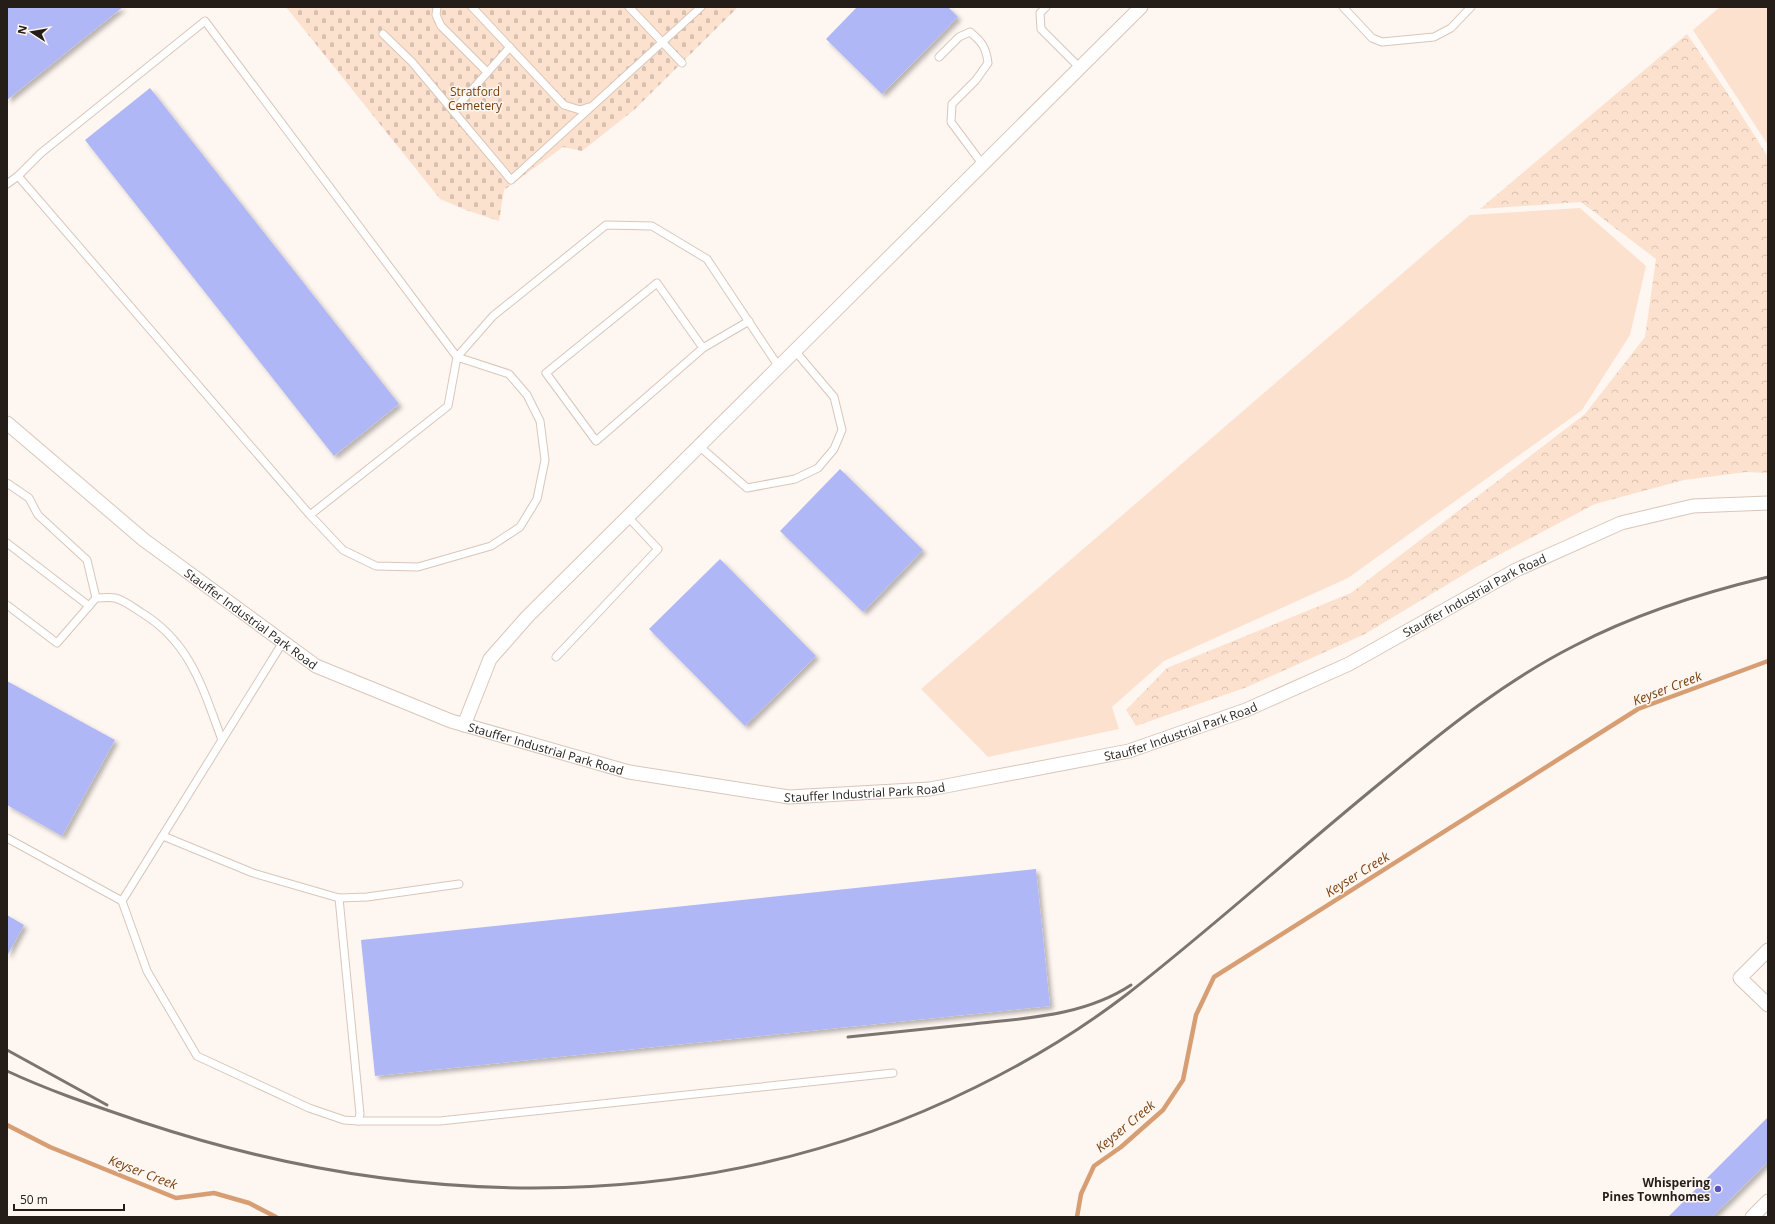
<svg xmlns="http://www.w3.org/2000/svg" width="1775" height="1224" font-family="'Open Sans',sans-serif">
	<style>
		.green { fill: #fce1ce }
		.forest { fill: url(#forest-crowns) }
		.cemetery { fill: url(#cemetery-stones) }
		.lines { fill: none; stroke-linecap: round; stroke-linejoin: round }
		.stream { stroke: #d79e73; stroke-width: 4.5 }
		.building { fill: #b0b7f6; filter: url(#shadow) }
		.lane-casing { stroke: #d9c6b9; stroke-width: 9 }
		.street-casing { stroke: #d9c6b9; stroke-width: 15 }
		.lane { stroke: #fff; stroke-width: 7 }
		.street { stroke: #fff; stroke-width: 13 }
		.rail { stroke: #7b746f; stroke-width: 3 }
		.poi-dot { fill: #5652ca; stroke: #fef6f1; stroke-width: 1.5 }
		.labels { text-anchor: middle; dominant-baseline: central; stroke-width: 3; stroke-linejoin: round; paint-order: stroke }
		.park-label { font-size: 12px; fill: #753f0d; stroke: #fef6f1 }
		.street-label { font-size: 12px; fill: #241d18; stroke: #fef6f1 }
		.poi-label { font-size: 12px; font-weight: bold; fill: #241d18; stroke: #fef6f1; text-anchor: end }
		.water-label { font-size: 13px; font-style: italic; fill: #794312; stroke: #fef6f1 }
	</style>
	<defs>
		<pattern id="forest-crowns" width="20" height="18" patternUnits="userSpaceOnUse"><rect width="20" height="18" fill="#fce1ce"/><path d="M2 6a3 3 0 1 1 6 0M12 15a3 3 0 1 1 6 0" fill="none" stroke="#d8c1b0"/></pattern>
		<pattern id="cemetery-stones" width="16" height="16" patternUnits="userSpaceOnUse"><rect width="16" height="16" fill="#fce1ce"/><path d="M2 7V4a2 2 0 0 1 4 0v3zM10 15v-3a2 2 0 0 1 4 0v3z" fill="#d8c1b0"/></pattern>
		<filter id="shadow"><feDropShadow dx="3.5" dy="3.5" stdDeviation="2" flood-color="#0004"/></filter>
	</defs>
	<rect width="100%" height="100%" fill="#fef6f1"/>
	<g class="green">
		<path d="M1720 7H1768V145L1693 30Z"/>
		<path d="M1580 208 1646 266 1630 335 1582 410 1348 578 1164 661 1112 707 1119 729 988 757 921 689 1470 215Z"/>
	</g>
	<path class="forest" d="M1687 34 1728 94 1768 157V473L1746 472 1684 480 1595 504 1478 566 1365 634 1247 687 1136 726 1126 710 1167 668 1351 593 1585 414 1645 337 1656 259 1581 202 1480 209Z"/>
	<path class="cemetery" d="M286 7H738L634 110 582 151 563 147 504 190 499 221 466 210 440 199Z"/>
	<g class="lines">
		<g class="stream">
			<path d="M7 1125 50 1147 176 1198 214 1193 249 1203 276 1217"/>
			<path d="M1077 1217 1081 1194 1094 1166 1121 1147 1163 1110 1183 1080 1196 1015 1214 977 1638 709 1768 661"/>
		</g>
	</g>
	<g class="building">
		<path d="M7 7H123L7 100Z"/>
		<path d="M857 7H948L958 17 882 94 826 39Z"/>
		<path d="M150 88 399 404 334 456 85 140Z"/>
		<path d="M840 469 923 550 863 612 780 531Z"/>
		<path d="M720 559 816 656 745 726 649 629Z"/>
		<path d="M7 681 115 740 62 836 7 805Z"/>
		<path d="M1036 869 1050 1006 375 1076 361 940Z"/>
		<path d="M7 915 24 925 7 956Z"/>
		<path d="M1768 1117V1162L1712 1217H1668Z"/>
	</g>
	<g class="lines">
		<g class="lane-casing">
			<g id="lane">
				<path d="M437 7 436 15 441 26 487 72"/>
				<path d="M472 7 564 105 580 110 589 107"/>
				<path d="M629 7 682 63"/>
				<path d="M1046 7 1040 13 1041 29 1080 68"/>
				<path d="M1343 7 1372 38 1382 42 1434 37 1451 28 1471 7"/>
				<path d="M383 34 412 62 511 180 701 7"/>
				<path d="M939 57 959 37 970 32C982 42 986 47 988 63L976 80 952 104 951 122 983 165"/>
				<path d="M453 111 510 47"/>
				<path d="M7 184 18 176"/>
				<path d="M703 348 657 283 546 373 596 441 703 348 749 321"/>
				<path d="M699 446 747 488 795 479 818 468 834 449 842 430 834 397 795 351"/>
				<path d="M7 483 29 498 38 515 87 560 96 598"/>
				<path d="M310 515 343 550 376 566 418 567 491 546 520 527 537 499 545 460 540 421 527 395 509 374 457 357 205 21 41 153 18 176 310 515 448 406 457 357 493 316 606 225 652 226 707 259 779 367"/>
				<path d="M7 543 89 606"/>
				<path d="M7 605 57 643 96 598C102 598 109 597 115 598 124 600 134 608 142 613 191 643 203 689 222 740"/>
				<path d="M556 657 658 549 628 517"/>
				<path d="M163 836 253 873 339 898 367 897 459 884"/>
				<path d="M7 838 122 901 283 642"/>
				<path d="M122 901 147 971 197 1056 309 1108 344 1120 358 1121 360 1114 339 898"/>
				<path d="M358 1121H440L893 1073"/>
			</g>
		</g>
		<g class="street-casing">
			<g id="street">
				<path id="s1" d="M7 423 144 540 316 666 451 721 629 772 789 797 930 789 1129 751 1246 710 1349 664 1516 570 1621 523 1693 506 1768 503"/>
				<path d="M464 725 490 659 527 617 1141 7"/>
				<path d="M1768 950 1740 978 1768 1005"/>
				<path d="M1752 1217 1768 1201"/>
			</g>
		</g>
		<use href="#lane" class="lane"/>
		<use href="#street" class="street"/>
		<g class="rail">
			<path d="M848 1037C890 1033 931 1028 973 1024 1027 1018 1084 1016 1131 985"/>
			<path d="M7 1050 107 1105"/>
			<path d="M7 1071C52 1092 98 1107 145 1123 417 1213 715 1217 976 1087 1029 1061 1079 1031 1126 995 1216 925 1301 847 1390 775 1448 727 1507 680 1574 646 1635 614 1701 593 1768 577"/>
		</g>
	</g>
	<circle class="poi-dot" cx="1718" cy="1189" r="4"/>
	<g class="labels">
		<g class="park-label">
			<text x="475" y="91">Stratford<tspan x="475" dy="14">Cemetery</tspan></text>
		</g>
		<g class="street-label">
			<text stroke="none"><textPath href="#s1" startOffset="1610">Stauffer Industrial Park Road</textPath></text>
			<text stroke="none"><textPath href="#s1" startOffset="313">Stauffer Industrial Park Road</textPath></text>
			<text stroke="none"><textPath href="#s1" startOffset="1285">Stauffer Industrial Park Road</textPath></text>
			<text stroke="none"><textPath href="#s1" startOffset="638">Stauffer Industrial Park Road</textPath></text>
			<text stroke="none"><textPath href="#s1" startOffset="962">Stauffer Industrial Park Road</textPath></text>
		</g>
		<g class="poi-label">
			<text x="1710" y="1182">Whispering<tspan x="1710" dy="14">Pines Townhomes</tspan></text>
		</g>
		<g class="water-label">
			<text transform="translate(1667 688) rotate(-21)">Keyser Creek</text>
			<text transform="translate(1357 874) rotate(-32)">Keyser Creek</text>
			<text transform="translate(1125 1126) rotate(-40)">Keyser Creek</text>
			<text transform="translate(143 1172) rotate(21)">Keyser Creek</text>
		</g>
	</g>
	<rect width="1775" height="1224" fill="none" stroke="#241d18" stroke-width="16"/>
	<g transform="translate(32 32) rotate(282)" stroke="#fef6f1" stroke-width="3" paint-order="stroke">
	<path d="M0-3L7 15L0 10L-7 15Z" fill="#241d18"/>
	<text y="-6" font-size="11" font-weight="bold" text-anchor="middle" fill="#241d18">N</text>
	</g>
	<path d="M14 1204v6h110v-6" fill="none" stroke="#241d18" stroke-width="2"/>
	<text x="20" y="1204" font-size="12" fill="#241d18" stroke="#fef6f1" stroke-width="3" paint-order="stroke">50 m</text>
</svg>
